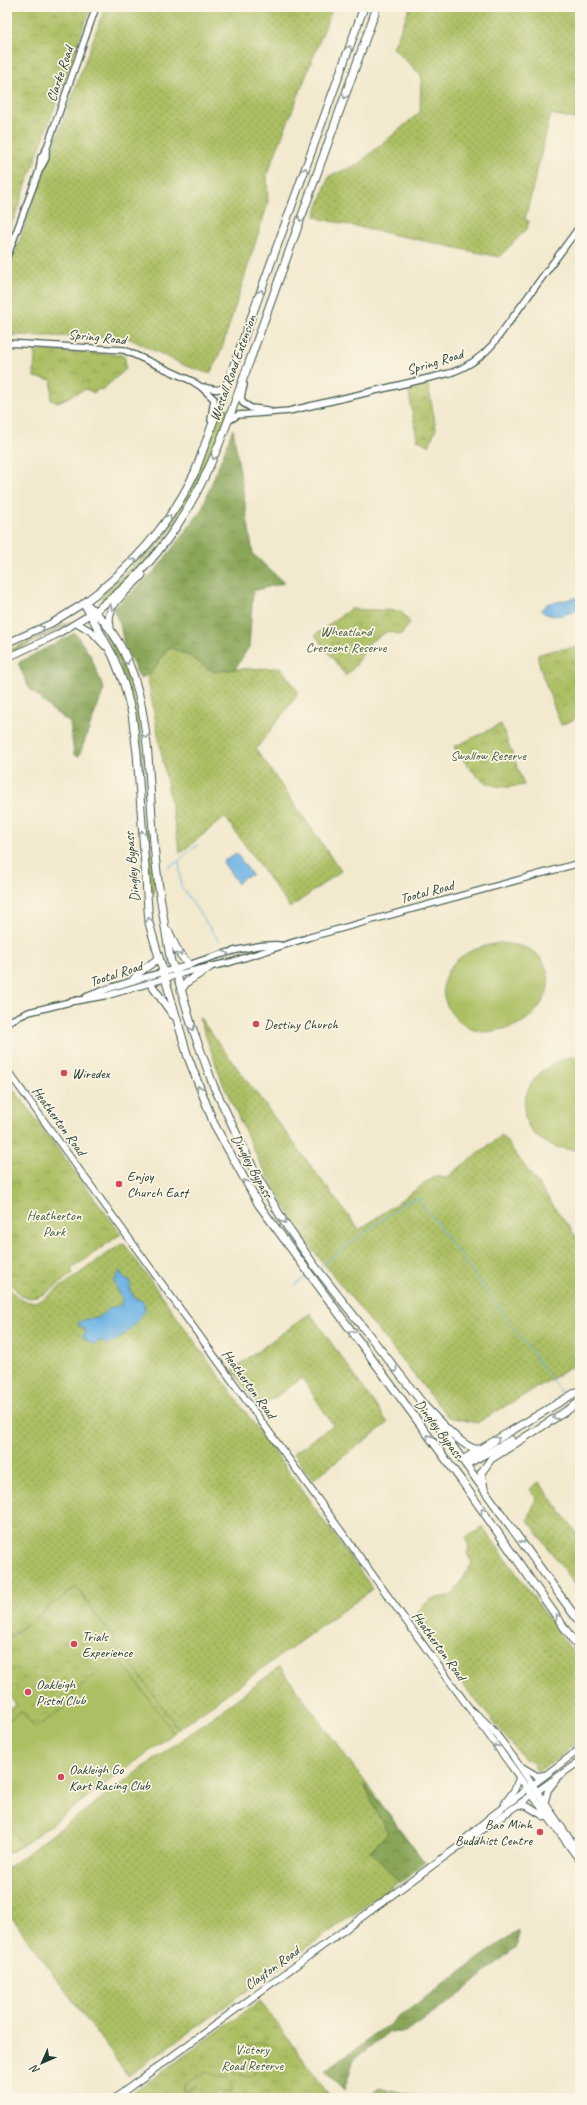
<svg xmlns="http://www.w3.org/2000/svg" width="587" height="2105" font-family="Caveat,sans-serif">
	<style>
		.grass { fill: url(#grass-dots); stroke: #667e4c }
		.forest { fill: url(#forest-crowns); stroke: #547246 }
		.park { fill: url(#park-crowns); stroke: #667e4c }
		.garden { fill: #acbf63; stroke: #667e4c }
		.water { fill: #6eb4e5; stroke: #46788c }
		.lines { fill: none; stroke-linecap: round; stroke-linejoin: round }
		.stream { stroke: #6eb4e5; stroke-width: 1 }
		.secondary-casing { stroke: #3f574b; stroke-width: 8 }
		.primary-casing { stroke: #3f574b; stroke-width: 8 }
		.trunk-casing { stroke: #3f574b; stroke-width: 9 }
		.motorway-casing { stroke: #3f574b; stroke-width: 9 }
		.secondary { stroke: #fff; stroke-width: 5.5 }
		.primary { stroke: #fff; stroke-width: 6 }
		.trunk { stroke: #fff; stroke-width: 7 }
		.motorway { stroke: #fff; stroke-width: 7 }
		.oneway { stroke: #8f9e9a }
		.poi-dot { fill: #d1495b; stroke: #fcf5e5; stroke-width: 1.5 }
		.labels { text-anchor: middle; dominant-baseline: central; stroke-width: 3.5; stroke-linejoin: round; paint-order: stroke }
		.street-label { font-size: 14px; fill: #1f3d34; stroke: #fcf5e5 }
		.park-label { font-size: 14px; fill: #425e40; stroke: #fcf5e5 }
		.poi-label { font-size: 14px; fill: #1f3d34; stroke: #fcf5e5; text-anchor: start }
	</style>
	<defs>
		<pattern id="grass-dots" width="8" height="8" patternUnits="userSpaceOnUse"><rect width="8" height="8" fill="#acbf63"/><path d="M2 2h.1M6 6h.1" fill="none" stroke="#8b9c52" stroke-width="1.8" stroke-linecap="round"/></pattern>
		<pattern id="forest-crowns" width="20" height="18" patternUnits="userSpaceOnUse"><rect width="20" height="18" fill="#89a659"/><path d="M2 6a3 3 0 1 1 6 0M12 15a3 3 0 1 1 6 0" fill="none" stroke="#6f884a"/></pattern>
		<pattern id="park-crowns" width="20" height="18" patternUnits="userSpaceOnUse"><rect width="20" height="18" fill="#acbf63"/><path d="M2 6a3 3 0 1 1 6 0M12 15a3 3 0 1 1 6 0" fill="none" stroke="#8b9c52"/></pattern>
	</defs>
	<rect width="100%" height="100%" fill="#fcf5e5"/>
	<filter id="ink" filterUnits="userSpaceOnUse"><feTurbulence type="fractalNoise" baseFrequency=".025" numOctaves="2"/><feDisplacementMap in="SourceGraphic" scale="8" xChannelSelector="R" yChannelSelector="G"/><feConvolveMatrix kernelMatrix="1 2 1 2 8 2 1 2 1" color-interpolation-filters="sRGB"/></filter>
	<filter id="wash" filterUnits="userSpaceOnUse"><feTurbulence type="fractalNoise" baseFrequency=".012" numOctaves="4" result="noise"/><feDisplacementMap in="SourceGraphic" scale="16" xChannelSelector="R" yChannelSelector="G"/><feGaussianBlur stdDeviation="0.9" result="paint"/><feColorMatrix in="noise" values="0 0 0 0 0 0 0 0 0 0 0 0 0 0 0 0 0 1.4 0 .05"/><feComposite in="paint" operator="in"/></filter>
	<g filter="url(#wash)">
		<rect width="100%" height="100%" fill="#f2e9ce"/>
		<g class="grass">
			<path d="M105 7H333L267 175 268 203 221 351 210 374 186 366 128 338 7 335V274Z"/>
			<path d="M410 7H580V120L551 114 525 219 529 221 527 229 499 257 321 219 315 216 329 176 357 165 420 112 421 75 393 48Z"/>
			<path d="M222 406 230 409 199 484 168 534 134 573 103 600 100 596 139 560 167 525Z"/>
			<path d="M100 620C118 649 132 678 139 712L154 874V894H151L150 884C141 794 149 700 97 622Z"/>
			<path d="M71 621 72 622 7 655V651L42 636Z"/>
			<path d="M169 647 189 656 214 672 235 669 281 668 299 693 256 749 341 871 290 908 225 817 180 853 147 675 151 673Z"/>
			<path d="M199 1017 359 1230 435 1176 446 1178 502 1135 580 1242V1362L477 1423 448 1417 303 1238 259 1161 223 1084Z"/>
			<path d="M121 1244 125 1245 373 1589 178 1729 76 1587 7 1639V1285C17 1299 24 1305 42 1300Z"/>
			<path d="M310 1313 388 1423 312 1480 294 1453 333 1425 302 1378 260 1408 232 1370Z"/>
			<path d="M539 1482 580 1537V1592L528 1520 536 1499 530 1489Z"/>
			<path d="M483 1527 580 1662V1741C565 1749 553 1765 537 1771L534 1767 535 1764 523 1758 460 1681 413 1616 430 1599 453 1595 472 1563 467 1553 469 1548 466 1538Z"/>
			<path d="M280 1667 425 1863 128 2076 7 1911V1868Z"/>
		</g>
		<g class="forest">
			<path d="M233 429 253 554 284 583 253 591 249 647 235 669 214 672 189 656 169 647 151 673 140 679 124 645 120 624 113 609 155 571 201 511Z"/>
			<path d="M75 633 90 655 104 689 79 756 74 755 70 723 51 709 29 688 18 663Z"/>
			<path d="M364 1784 425 1863 400 1883 370 1851 388 1833 376 1811Z"/>
			<path d="M518 1930V1945L458 1996 407 2032 390 2031 354 2059 344 2090 326 2070Z"/>
			<path d="M379 2087 424 2098H368Z"/>
		</g>
		<g class="park">
			<path d="M7 7H91L7 238Z"/>
			<path d="M35 350 122 355 125 358 126 369 103 389 97 390 94 393 86 389 58 402 51 400 52 380 34 377Z"/>
			<path d="M428 384 436 428 429 446 417 439 408 388Z"/>
			<path d="M350 609 401 611 410 623 401 635 388 631 370 642 356 665 346 676 315 635Z"/>
			<path d="M580 647V715L573 720 561 725 543 677 537 655 554 650Z"/>
			<path d="M501 724 524 785C485 793 475 776 454 747Z"/>
			<path d="M7 1080 121 1234 71 1269 73 1273C59 1283 40 1304 21 1296L7 1279Z"/>
			<path d="M76 1587 178 1729 23 1845 7 1854V1712L16 1705 7 1693V1639Z"/>
			<path d="M260 2001 332 2098H126Z"/>
		</g>
		<g class="garden">
			<path d="M499 943C509 944 519 945 529 949 547 958 554 981 544 999 536 1015 522 1025 504 1029 498 1030 490 1032 483 1032 450 1028 429 988 455 962 467 950 483 946 499 943Z"/>
			<path d="M580 1056V1150C498 1149 513 1062 580 1056Z"/>
			<path d="M118 1657 174 1733 23 1845 7 1821V1721L21 1711 35 1728 64 1708 75 1690Z"/>
			<path d="M260 2042 267 2044 265 2052 266 2065 263 2067 254 2058 251 2052 246 2050V2047Z"/>
			<path d="M250 2058 256 2067 253 2075 250 2077 236 2073 231 2067V2062L242 2058Z"/>
			<path d="M207 2071 215 2075 226 2077 232 2084 231 2091 223 2093 218 2089 210 2095 204 2093 197 2085 189 2090H183L187 2082Z"/>
		</g>
		<g class="water">
			<path d="M580 597V610C568 613 550 621 541 610L547 604Z"/>
			<path d="M236 853 252 875 244 877 238 884 223 862Z"/>
			<path d="M120 1271 124 1278 131 1281 130 1291 136 1299 143 1301 145 1310C135 1326 122 1338 107 1346L106 1343 99 1341 94 1345 85 1339 83 1335 86 1333 85 1329 80 1327 78 1323 83 1320 98 1318 108 1309 121 1305 122 1299 114 1282Z"/>
		</g>
		<g class="lines">
			<g class="stream">
				<path d="M180 860 189 851 198 845"/>
				<path d="M168 867 179 861 181 886 219 941"/>
				<path d="M319 1267 404 1203 418 1198 564 1396"/>
				<path d="M295 1285 307 1276"/>
				<path d="M574 1410 580 1418"/>
			</g>
		</g>
	</g>
	<g filter="url(#ink)">
		<g class="lines">
			<g class="secondary-casing">
				<g id="secondary">
					<path d="M39 171 46 158V150L96 7"/>
					<path d="M7 257 39 171 41 157 46 150"/>
					<path d="M7 343 124 350 192 381 201 387 214 399 211 420"/>
					<path d="M244 385 241 397 243 403 251 408 268 410"/>
					<path d="M203 387C212 389 220 392 227 385"/>
					<path d="M228 421 238 415 289 411 450 373C468 367 481 358 493 344L580 226"/>
					<path d="M86 997C117 984 150 976 182 967 210 958 250 943 280 945"/>
					<path d="M75 1001 109 995 187 972 231 962 310 937 580 863"/>
					<path d="M7 1022 29 1012 78 1000"/>
				</g>
			</g>
			<g class="primary-casing">
				<g id="primary">
					<path d="M77 623 92 632 105 646"/>
					<path d="M7 643 52 623 84 603"/>
					<path d="M7 658 56 635 89 615"/>
					<path d="M7 1070 580 1861"/>
					<path d="M472 1711C490 1723 501 1741 514 1758 536 1790 558 1822 580 1854"/>
					<path d="M522 1767 537 1776 545 1775"/>
					<path d="M545 1801 548 1790 556 1780"/>
					<path d="M505 1803 515 1789 519 1778"/>
					<path d="M519 1805 527 1806 545 1817"/>
					<path d="M464 1840 489 1818 580 1749"/>
					<path d="M115 2098 444 1857 580 1761"/>
				</g>
			</g>
			<g class="trunk-casing">
				<g id="trunk">
					<path d="M364 7 195 472C170 525 131 568 84 603L113 656 124 684 132 714 137 753 149 923 188 1057 214 1124 259 1205 461 1480 580 1650"/>
					<path d="M85 603C155 659 146 762 154 843 157 883 164 923 171 962L177 975 192 1027 214 1087 256 1174 284 1222 314 1265 424 1405"/>
					<path d="M92 613C161 565 200 498 228 421L377 7"/>
					<path d="M110 626C104 605 130 589 142 575"/>
					<path d="M169 932 177 950 188 964"/>
					<path d="M133 980 140 972 159 958"/>
					<path d="M150 983 173 1015"/>
					<path d="M181 990 187 982 210 967"/>
					<path d="M433 1419 580 1623"/>
				</g>
			</g>
			<g class="motorway-casing">
				<g id="motorway">
					<path d="M420 1401C431 1412 465 1453 480 1449"/>
					<path d="M464 1459 580 1390"/>
					<path d="M467 1464 511 1440"/>
					<path d="M484 1488 481 1473 491 1459 580 1402"/>
				</g>
			</g>
			<use href="#secondary" class="secondary"/>
			<use href="#primary" class="primary"/>
			<use href="#trunk" class="trunk"/>
			<use href="#motorway" class="motorway"/>
		</g>
		<defs><path id="oneway-chevron" d="M-2-3.5L2.5 0L-2 3.5" fill="none" stroke-width="1.6" stroke-linecap="round" stroke-linejoin="round"/></defs>
		<g class="oneway">
			<use href="#oneway-chevron" transform="translate(349 48) rotate(-70)"/>
			<use href="#oneway-chevron" transform="translate(345 96) rotate(110)"/>
			<use href="#oneway-chevron" transform="translate(305 170) rotate(-70)"/>
			<use href="#oneway-chevron" transform="translate(301 219) rotate(110)"/>
			<use href="#oneway-chevron" transform="translate(261 292) rotate(-70)"/>
			<use href="#oneway-chevron" transform="translate(214 457) rotate(113)"/>
			<use href="#oneway-chevron" transform="translate(169 517) rotate(-55)"/>
			<use href="#oneway-chevron" transform="translate(134 561) rotate(-46)"/>
			<use href="#oneway-chevron" transform="translate(113 608) rotate(119)"/>
			<use href="#oneway-chevron" transform="translate(42 628) rotate(-26)"/>
			<use href="#oneway-chevron" transform="translate(127 662) rotate(67)"/>
			<use href="#oneway-chevron" transform="translate(146 736) rotate(86)"/>
			<use href="#oneway-chevron" transform="translate(142 833) rotate(-94)"/>
			<use href="#oneway-chevron" transform="translate(149 920) rotate(-99)"/>
			<use href="#oneway-chevron" transform="translate(180 953) rotate(55)"/>
			<use href="#oneway-chevron" transform="translate(226 954) rotate(-14)"/>
			<use href="#oneway-chevron" transform="translate(192 1028) rotate(72)"/>
			<use href="#oneway-chevron" transform="translate(199 1088) rotate(-112)"/>
			<use href="#oneway-chevron" transform="translate(245 1182) rotate(-120)"/>
			<use href="#oneway-chevron" transform="translate(284 1221) rotate(57)"/>
			<use href="#oneway-chevron" transform="translate(351 1333) rotate(-126)"/>
			<use href="#oneway-chevron" transform="translate(395 1370) rotate(52)"/>
			<use href="#oneway-chevron" transform="translate(555 1417) rotate(148)"/>
			<use href="#oneway-chevron" transform="translate(429 1437) rotate(-127)"/>
			<use href="#oneway-chevron" transform="translate(497 1439) rotate(-30)"/>
			<use href="#oneway-chevron" transform="translate(483 1511) rotate(-126)"/>
			<use href="#oneway-chevron" transform="translate(523 1541) rotate(55)"/>
			<use href="#oneway-chevron" transform="translate(558 1617) rotate(-124)"/>
			<use href="#oneway-chevron" transform="translate(496 1747) rotate(-126)"/>
		</g>
	</g>
	<g class="poi-dot">
		<circle cx="256" cy="1024" r="4"/>
		<circle cx="64" cy="1073" r="4"/>
		<circle cx="119" cy="1184" r="4"/>
		<circle cx="74" cy="1644" r="4"/>
		<circle cx="28" cy="1692" r="4"/>
		<circle cx="61" cy="1777" r="4"/>
		<circle cx="540" cy="1832" r="4"/>
	</g>
	<g class="labels">
		<g class="street-label">
			<text transform="translate(60 74) rotate(-71)">Clarke Road</text>
			<text transform="translate(97 337) rotate(6)">Spring Road</text>
			<text transform="translate(435 362) rotate(-17)">Spring Road</text>
			<text transform="translate(233 368) rotate(-70)">Westall Road Extension</text>
			<text transform="translate(132 867) rotate(-95)">Dingley Bypass</text>
			<text transform="translate(427 892) rotate(-15)">Tootal Road</text>
			<text transform="translate(116 974) rotate(-18)">Tootal Road</text>
			<text transform="translate(59 1121) rotate(54)">Heatherton Road</text>
			<text transform="translate(252 1166) rotate(61)">Dingley Bypass</text>
			<text transform="translate(249 1384) rotate(54)">Heatherton Road</text>
			<text transform="translate(439 1429) rotate(53)">Dingley Bypass</text>
			<text transform="translate(439 1646) rotate(54)">Heatherton Road</text>
			<text transform="translate(272 1968) rotate(-36)">Clayton Road</text>
		</g>
		<g class="park-label">
			<text x="346" y="631">Wheatland<tspan x="346" dy="16">Crescent Reserve</tspan></text>
			<text x="488" y="755">Swallow Reserve</text>
			<text x="54" y="1215">Heatherton<tspan x="54" dy="16">Park</tspan></text>
			<text x="252" y="2049">Victory<tspan x="252" dy="16">Road Reserve</tspan></text>
		</g>
		<g class="poi-label">
			<text x="264" y="1024">Destiny Church</text>
			<text x="72" y="1073">Wiredex</text>
			<text x="127" y="1176">Enjoy<tspan x="127" dy="16">Church East</tspan></text>
			<text x="82" y="1636">Trials<tspan x="82" dy="16">Experience</tspan></text>
			<text x="36" y="1684">Oakleigh<tspan x="36" dy="16">Pistol Club</tspan></text>
			<text x="69" y="1769">Oakleigh Go<tspan x="69" dy="16">Kart Racing Club</tspan></text>
			<text x="532" y="1824" text-anchor="end">Bao Minh<tspan x="532" dy="16">Buddhist Centre</tspan></text>
		</g>
	</g>
	<rect width="587" height="2105" fill="none" stroke="#fcf5e5" stroke-width="24"/>
	<g transform="translate(42 2063) rotate(225)" stroke="#fcf5e5" stroke-width="3" paint-order="stroke">
	<path d="M0-3L7 15L0 10L-7 15Z" fill="#1f3d34"/>
	<text y="-6" font-size="11" font-weight="bold" text-anchor="middle" fill="#1f3d34">N</text>
	</g>
</svg>
